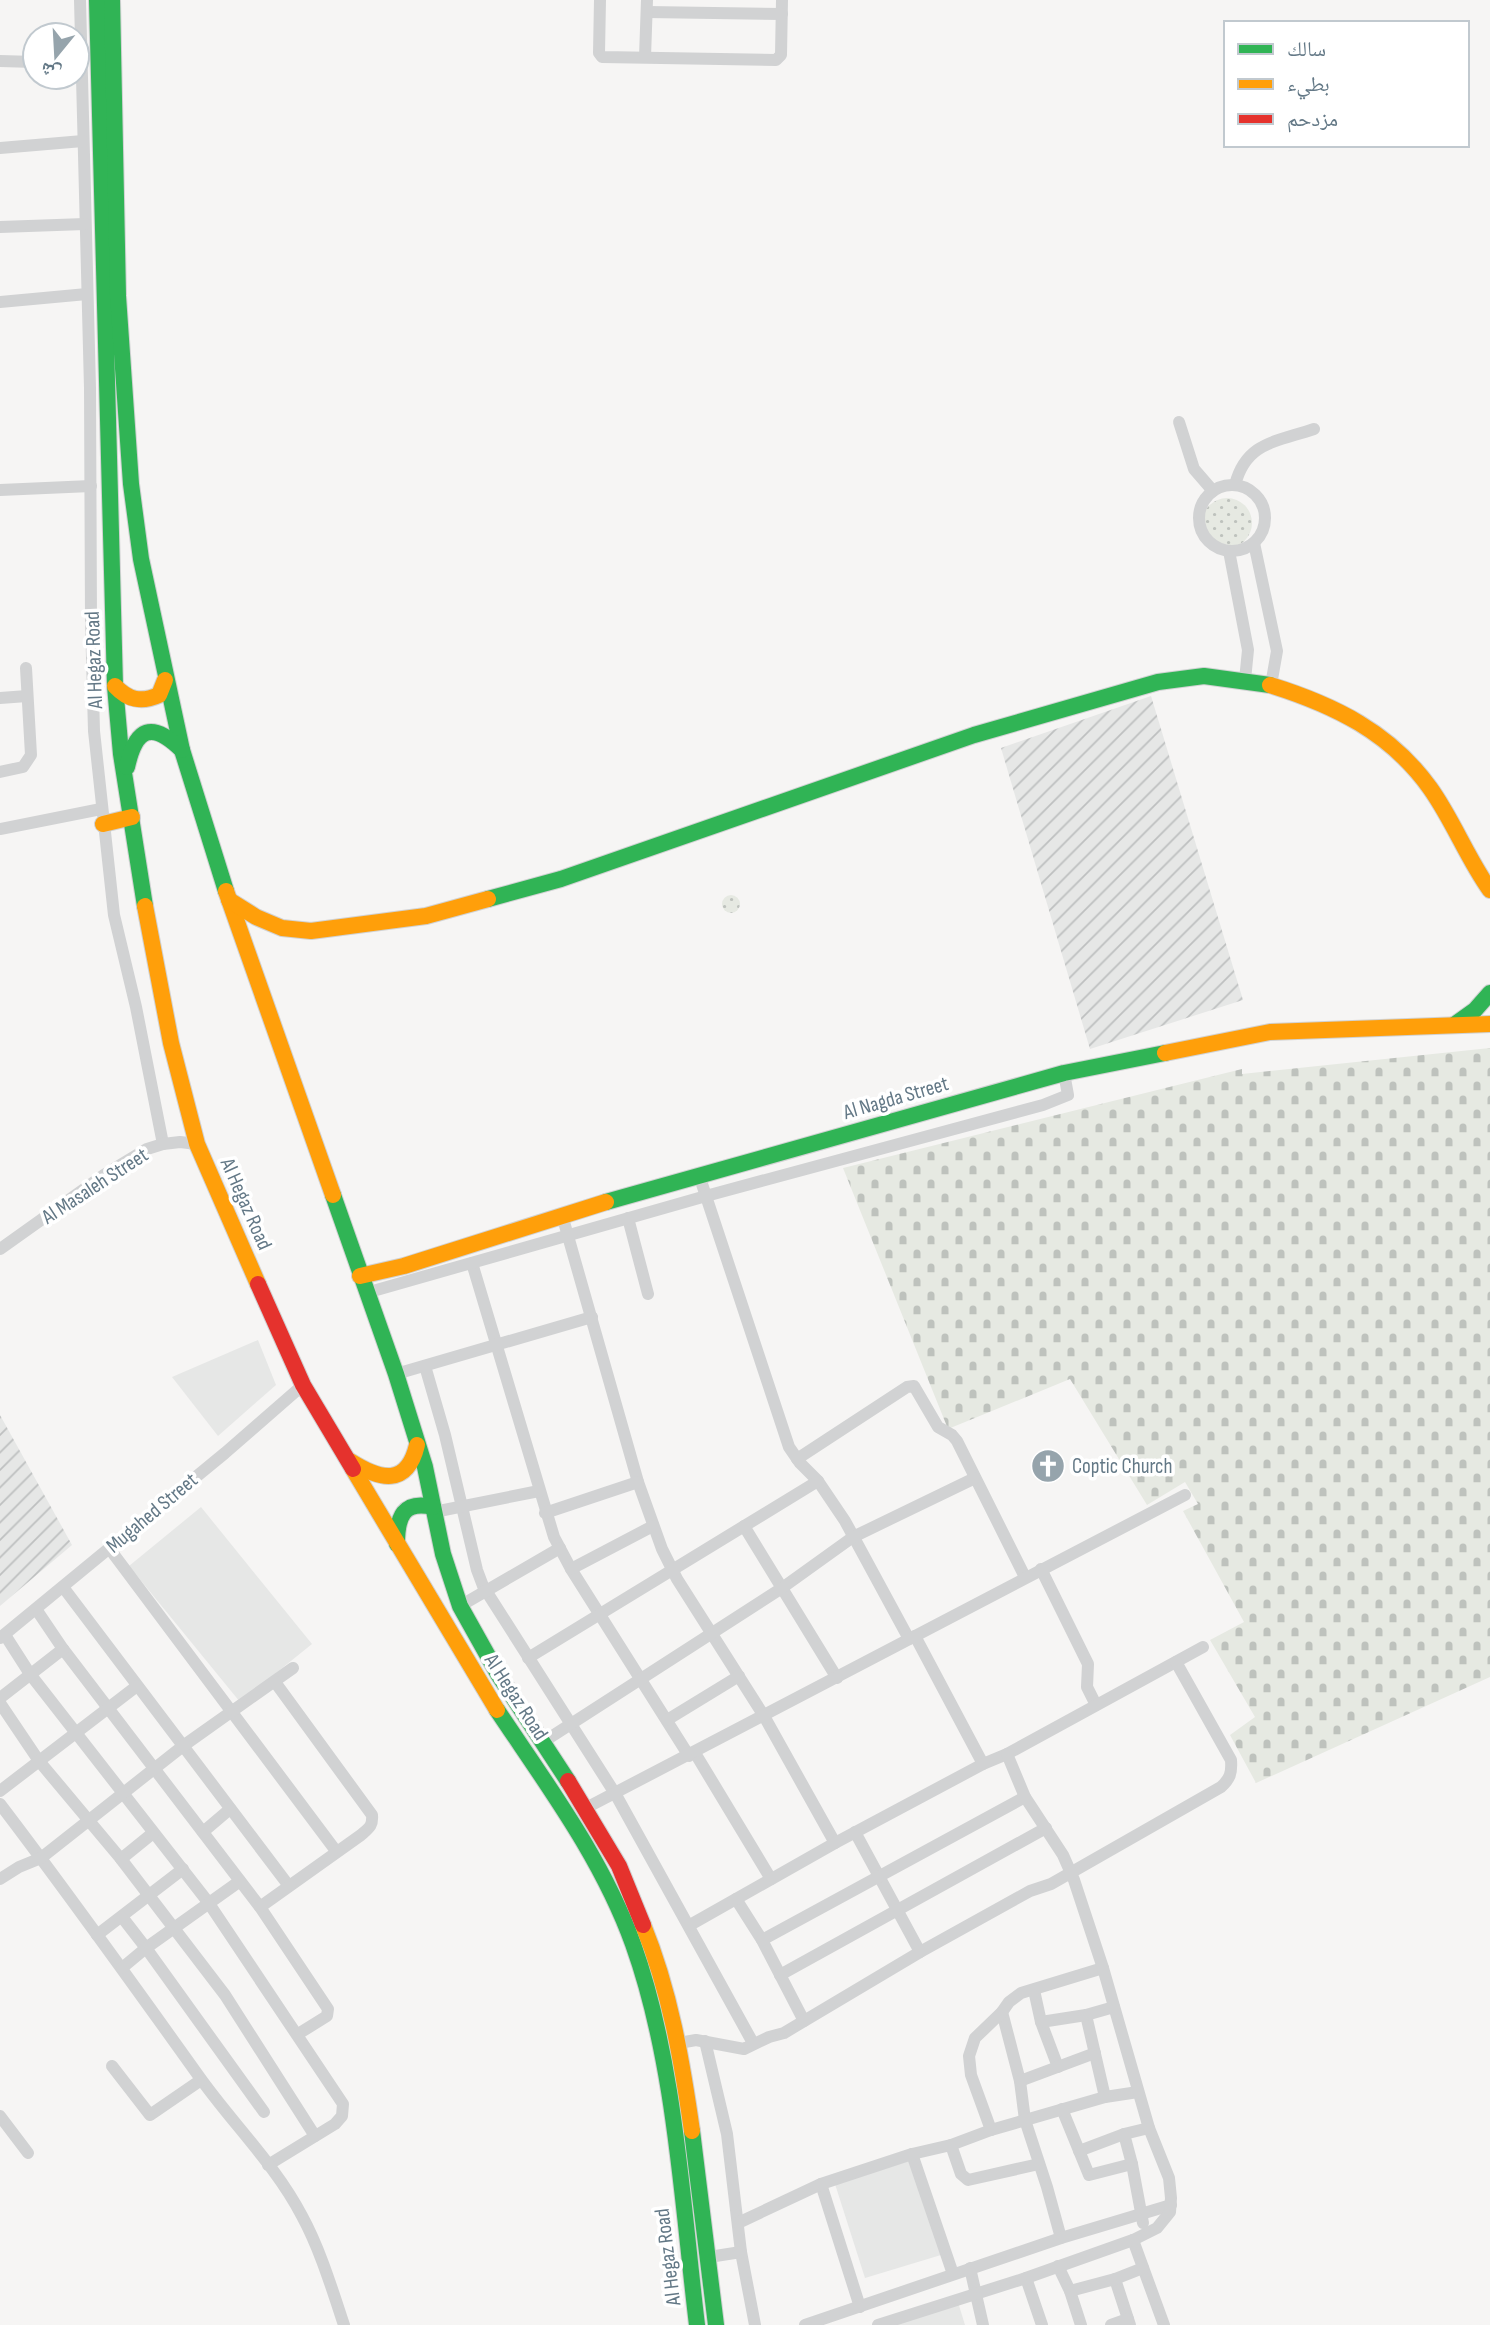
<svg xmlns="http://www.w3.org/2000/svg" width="1490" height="2325" font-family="'Sofia Sans Condensed','Noto Naskh Arabic',sans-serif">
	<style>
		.built { fill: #e6e7e6 }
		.industrial { fill: url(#industrial-furrows) }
		.grass { fill: url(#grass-dots) }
		.cemetery { fill: url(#cemetery-stones) }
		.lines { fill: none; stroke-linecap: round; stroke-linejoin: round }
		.fast-casing { stroke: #d1d2d3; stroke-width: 18 }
		.slow-casing { stroke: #d1d2d3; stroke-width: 18 }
		.jam-casing { stroke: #d1d2d3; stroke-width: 18 }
		.street { stroke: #d1d2d3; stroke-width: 12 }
		.fast { stroke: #30b455; stroke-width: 16 }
		.slow { stroke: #ff9f0a; stroke-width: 16 }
		.jam { stroke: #e5322d; stroke-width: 16 }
		.labels { text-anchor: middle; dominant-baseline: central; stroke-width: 7; stroke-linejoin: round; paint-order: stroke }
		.street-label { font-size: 21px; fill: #637886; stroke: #fff }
		.poi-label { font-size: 21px; fill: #637886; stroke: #fff; text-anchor: start }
	</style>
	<defs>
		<pattern id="industrial-furrows" width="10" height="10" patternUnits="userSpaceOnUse" patternTransform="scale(1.75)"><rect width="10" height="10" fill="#e6e7e6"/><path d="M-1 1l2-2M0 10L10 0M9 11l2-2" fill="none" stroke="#bec0c0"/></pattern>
		<pattern id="grass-dots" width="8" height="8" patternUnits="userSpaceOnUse" patternTransform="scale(1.75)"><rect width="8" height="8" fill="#e6e9e2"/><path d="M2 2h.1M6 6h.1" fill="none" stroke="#bec2bd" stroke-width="1.8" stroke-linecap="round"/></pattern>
		<pattern id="cemetery-stones" width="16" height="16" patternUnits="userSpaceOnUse" patternTransform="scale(1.75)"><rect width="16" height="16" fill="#e6e9e2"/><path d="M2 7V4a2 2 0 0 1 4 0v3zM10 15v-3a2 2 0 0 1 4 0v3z" fill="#bec2bd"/></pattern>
	</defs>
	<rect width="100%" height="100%" fill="#f6f5f4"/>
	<g class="built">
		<path d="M258 1340 276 1385 218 1436 172 1377Z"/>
		<path d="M201 1507 312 1644 240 1702 129 1566Z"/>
		<path d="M912 2160 941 2255 865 2278 835 2184Z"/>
		<path d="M957 2299 965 2325H879Z"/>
	</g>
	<g class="industrial">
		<path d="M1151 696 1243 1000 1090 1049 1001 748Z"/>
		<path d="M0 1415 72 1545 0 1606Z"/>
	</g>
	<g class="grass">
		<circle cx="1227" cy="523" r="25"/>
		<circle cx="731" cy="904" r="9"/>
	</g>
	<path class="cemetery" d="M1490 1048V1677L1256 1783 1230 1735 1255 1717 1210 1640 1244 1622 1183 1511 1198 1504 1185 1482 1147 1505 1070 1379 948 1429 843 1168 1242 1069V1074Z"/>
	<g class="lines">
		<g class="fast-casing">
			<g id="fast">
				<path d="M97 0 115 686 121 754 145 906"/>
				<path d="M112 0 118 296 131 484 141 559 182 750 226 891"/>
				<path d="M127 767C136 727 152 721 182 750"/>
				<path d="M488 899 561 879 974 735 1158 682 1204 676 1270 685"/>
				<path d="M1454 1025 1475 1010 1490 993"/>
				<path d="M333 1195 396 1374 425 1467 443 1554 460 1606 498 1674 568 1781"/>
				<path d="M606 1202 1064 1073 1165 1053"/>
				<path d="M397 1544C397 1517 403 1500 433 1507"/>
				<path d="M497 1710C547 1785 602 1858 633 1944 675 2061 682 2202 697 2325"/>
				<path d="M692 2131 716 2325"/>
			</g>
		</g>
		<g class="slow-casing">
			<g id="slow">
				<path d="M1270 685C1334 705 1390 732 1430 788 1453 820 1467 858 1490 890"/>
				<path d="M115 686C128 700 141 703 159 695L165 680"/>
				<path d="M103 824 132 817"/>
				<path d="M226 891 333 1195"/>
				<path d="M229 900 256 917 282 928 311 931 426 916 488 899"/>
				<path d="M145 906 171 1043 197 1144 258 1284"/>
				<path d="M1165 1053 1270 1032 1490 1024"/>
				<path d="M360 1276 404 1266 606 1202"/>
				<path d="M350 1461C380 1480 407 1487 417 1445"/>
				<path d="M353 1469 497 1710"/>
				<path d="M643 1925C670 1991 682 2061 692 2131"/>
			</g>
		</g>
		<g class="jam-casing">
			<g id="jam">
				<path d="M258 1284 303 1385 353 1469"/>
				<path d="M568 1781 619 1866 643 1925"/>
			</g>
		</g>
		<g class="street">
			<path d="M80 0 90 388 91 620 94 731 114 915 136 1007 163 1144"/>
			<path d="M600 0 599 53 602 57 776 60 781 55 782 0"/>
			<path d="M647 12 782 14"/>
			<path d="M645 57 647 0"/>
			<path d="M0 61 35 62"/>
			<path d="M0 148 83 141"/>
			<path d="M0 227 85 224"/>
			<path d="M0 302 87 294"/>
			<path d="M1179 422 1194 469 1213 491"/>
			<path d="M1235 485C1246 442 1276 442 1314 429"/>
			<circle cx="1232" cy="518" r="33"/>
			<path d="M0 490 91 486"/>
			<path d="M1254 543 1277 651 1271 685"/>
			<path d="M1229 551 1248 650 1245 680"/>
			<path d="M0 698 27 696"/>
			<path d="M0 772 23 767 31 755 26 668"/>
			<path d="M0 829 101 809"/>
			<path d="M699 1175 789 1447 800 1463 818 1481 845 1521 909 1639"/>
			<path d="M562 1215 638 1482 662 1549 677 1579 764 1716 835 1843"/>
			<path d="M628 1218 648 1294"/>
			<path d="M0 1249 104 1175 147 1149 163 1144 180 1142 197 1144"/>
			<path d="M472 1263 554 1537 571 1569 689 1756"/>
			<path d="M366 1293 706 1196 1043 1105 1068 1095 1064 1073"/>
			<path d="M425 1366 445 1435 477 1570 483 1586 616 1795 753 2043"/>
			<path d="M396 1374 592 1317"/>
			<path d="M797 1459 907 1387 914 1386 938 1427 952 1435 957 1441 1025 1577"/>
			<path d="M434 1512 539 1491"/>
			<path d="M545 1513 638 1482"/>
			<path d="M744 1526 837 1678"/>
			<path d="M109 1548 336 1851"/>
			<path d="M571 1569 653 1526"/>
			<path d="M1041 1569 1088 1664 1087 1687 1096 1705"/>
			<path d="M63 1587 289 1886"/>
			<path d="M460 1606 560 1548"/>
			<path d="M36 1609 63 1649 260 1907 328 2009 327 2016 298 2034"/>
			<path d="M5 1635 30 1674 208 1902 343 2104 342 2116 335 2124 268 2165"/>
			<path d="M915 1636 983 1764"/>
			<path d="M0 1638 225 1453 303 1385"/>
			<path d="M528 1658 818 1481"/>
			<path d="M0 1698 63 1649"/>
			<path d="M0 1703 39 1761 121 1859 225 1995 315 2136"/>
			<path d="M667 1720 739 1676"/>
			<path d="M543 1742 782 1588 853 1537 975 1478"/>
			<path d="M695 1753 771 1879"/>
			<path d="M0 1791 137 1686"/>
			<path d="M0 1804C68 1893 133 1984 198 2075 231 2122 275 2164 302 2216 320 2249 332 2289 344 2325"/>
			<path d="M584 1809 1185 1495"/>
			<path d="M203 1832 230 1809"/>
			<path d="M855 1832 920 1952"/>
			<path d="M121 1859 153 1833"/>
			<path d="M0 1879 19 1867 41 1858 183 1746 293 1668"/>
			<path d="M736 1899 762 1940 804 2021"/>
			<path d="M260 1907 361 1835C369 1828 373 1826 372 1815L275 1682"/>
			<path d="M122 1917 146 1948 240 1881"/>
			<path d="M690 1925 835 1843 983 1764 1007 1754 1203 1647"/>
			<path d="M97 1935 183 1869"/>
			<path d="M762 1940 1025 1797"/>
			<path d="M122 1968 146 1948 264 2112"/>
			<path d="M780 1975 1046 1828"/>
			<path d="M1034 1990 1041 2022 1058 2067"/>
			<path d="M1002 2012 1020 2081 1025 2120 1047 2187 1061 2238"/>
			<path d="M1086 2015 1105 2097"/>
			<path d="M1041 2022 1086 2015 1114 2007"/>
			<path d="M705 2041 727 2134 741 2252 755 2325"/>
			<path d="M679 2043 696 2040 744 2049 769 2037 784 2033 920 1952 1030 1891 1051 1884 1221 1787C1230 1779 1232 1773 1231 1760L1176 1662"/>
			<path d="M112 2066 150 2115 201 2080"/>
			<path d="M1020 2081 1095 2053"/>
			<path d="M1062 2109 1089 2175 1132 2164"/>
			<path d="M0 2116 28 2153"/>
			<path d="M991 2130 971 2075 969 2056 975 2038 1002 2012 1009 2002 1021 1993 1103 1968"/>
			<path d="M1124 2134 1132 2164 1143 2223"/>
			<path d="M951 2145 961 2174 968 2180 1039 2164"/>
			<path d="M1079 2151 1124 2134 1149 2128"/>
			<path d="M912 2154 953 2274"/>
			<path d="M821 2184 860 2307"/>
			<path d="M738 2223 821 2184 912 2154 951 2145 991 2130 1105 2097 1138 2092"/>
			<path d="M1133 2240 1164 2325"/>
			<path d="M709 2257 741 2252"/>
			<path d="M1058 2266 1070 2291 1081 2325"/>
			<path d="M970 2268 983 2325"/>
			<path d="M1026 2278 1042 2325"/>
			<path d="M1115 2279 1130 2325"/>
			<path d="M1070 2291 1115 2279 1143 2268"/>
			<path d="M805 2325 1061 2238 1171 2205"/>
			<path d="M878 2325 1026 2278 1133 2240 1157 2228 1170 2212 1171 2198 1169 2178 1149 2128 1103 1968 1074 1880 1063 1855 1025 1797 1007 1754"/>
			<path d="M1111 2325 1128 2319"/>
		</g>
		<use href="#fast" class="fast"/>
		<use href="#slow" class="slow"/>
		<use href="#jam" class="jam"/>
	</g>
	<defs>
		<g id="church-disc" transform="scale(1.75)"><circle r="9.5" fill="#96a4ac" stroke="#fff"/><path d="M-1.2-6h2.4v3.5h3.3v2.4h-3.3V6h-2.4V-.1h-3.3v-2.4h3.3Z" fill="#fff"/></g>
	</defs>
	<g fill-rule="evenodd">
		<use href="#church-disc" x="1048" y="1466"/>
	</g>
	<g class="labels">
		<g class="street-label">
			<text transform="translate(94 660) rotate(-92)">Al Hegaz Road</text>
			<text transform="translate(896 1098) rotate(-16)">Al Nagda Street</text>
			<text transform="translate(95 1186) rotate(-33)">Al Masaleh Street</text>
			<text transform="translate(246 1204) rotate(66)">Al Hegaz Road</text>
			<text transform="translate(152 1513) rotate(-40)">Mugahed Street</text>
			<text transform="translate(516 1697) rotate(57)">Al Hegaz Road</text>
			<text transform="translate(668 2257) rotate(-97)">Al Hegaz Road</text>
		</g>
		<g class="poi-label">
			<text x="1072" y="1466">Coptic Church</text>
		</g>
	</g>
	<rect x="1224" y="21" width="245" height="126" fill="#ffffff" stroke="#c1c9cf" stroke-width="2"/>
	<rect x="1238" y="44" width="35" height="10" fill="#30b455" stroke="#c1c9cf" stroke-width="2"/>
	<text x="1287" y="56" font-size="21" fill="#637886">سالك</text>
	<rect x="1238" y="79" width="35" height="10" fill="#ff9f0a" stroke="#c1c9cf" stroke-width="2"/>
	<text x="1287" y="91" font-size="21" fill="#637886">بطيء</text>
	<rect x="1238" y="114" width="35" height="10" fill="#e5322d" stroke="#c1c9cf" stroke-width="2"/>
	<text x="1287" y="126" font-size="21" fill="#637886">مزدحم</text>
	<g transform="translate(56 56) rotate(198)"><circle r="33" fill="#ffffff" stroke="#c1c9cf" stroke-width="2"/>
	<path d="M0-5L12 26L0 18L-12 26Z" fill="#96a4ac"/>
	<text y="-10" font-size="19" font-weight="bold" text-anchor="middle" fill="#637886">ش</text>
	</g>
</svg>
